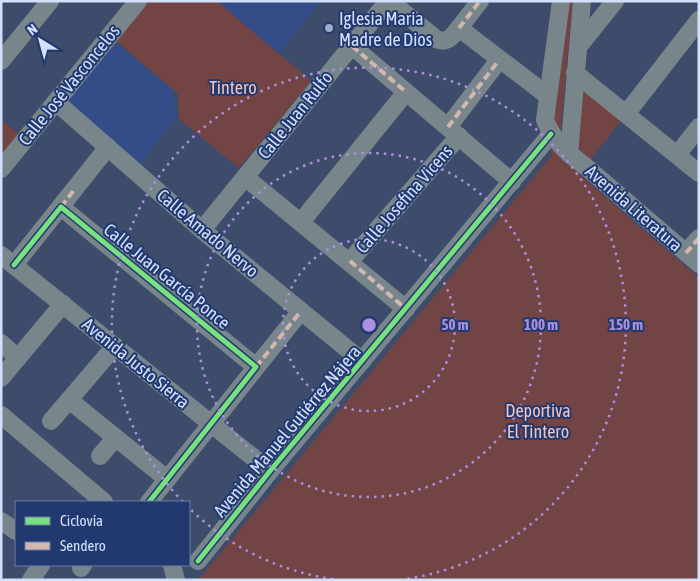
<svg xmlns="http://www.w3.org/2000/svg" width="700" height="581" font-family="'Asap Condensed',sans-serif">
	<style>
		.built { fill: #344d88 }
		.green { fill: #724444 }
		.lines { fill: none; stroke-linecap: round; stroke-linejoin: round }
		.minor { stroke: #78868c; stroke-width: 18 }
		.quiet { stroke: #d1b7ad; stroke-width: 4; stroke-dasharray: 8 4; stroke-linecap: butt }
		.cycleway-casing { stroke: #223970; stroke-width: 8 }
		.cycleway { stroke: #77e17e; stroke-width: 5 }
		.ring { fill: none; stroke: #ab8fe1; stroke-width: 2.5; stroke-dasharray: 2.5 5 }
		.poi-dot { fill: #9facc9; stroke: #223970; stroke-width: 2 }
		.labels { text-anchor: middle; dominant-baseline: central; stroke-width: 4; stroke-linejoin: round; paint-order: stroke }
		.poi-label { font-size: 18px; fill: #d3e0fc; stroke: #223970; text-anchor: start }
		.street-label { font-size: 18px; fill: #d3e0fc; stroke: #223970 }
		.park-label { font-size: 18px; fill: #f1c4bf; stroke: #223970 }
		.centre { fill: #ab8fe1; stroke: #223970; stroke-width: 2.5 }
		.ring-label { font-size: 15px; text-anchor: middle; font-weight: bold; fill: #ab8fe1; stroke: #223970; stroke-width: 4; stroke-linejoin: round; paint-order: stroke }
	</style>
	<rect width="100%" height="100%" fill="#3e4c6b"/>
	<g class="built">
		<path d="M217 1H321L279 54Z"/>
		<path d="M112 40 173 90 176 117 135 171 58 105Z"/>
	</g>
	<g class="green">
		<path d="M147 1H217L311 81 239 168 179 119 178 94 116 41Z"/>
		<path d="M560 1H573L561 125 562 155 581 176 699 278V580H198L552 155 547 129Z"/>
		<path d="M579 82 623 118 590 160 577 147Z"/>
		<path d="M1 120 23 137 1 159Z"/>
	</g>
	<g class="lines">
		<g class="minor">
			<path d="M390 1 436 39C447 44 452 37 459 28L548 96"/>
			<path d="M561 1 545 120C553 140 567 153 585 166L699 264"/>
			<path d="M459 28 480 1"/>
			<path d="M352 46 512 182"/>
			<path d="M578 47 615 1"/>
			<path d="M1 61 50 1"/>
			<path d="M575 73 699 173"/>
			<path d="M56 102 202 230 362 361"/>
			<path d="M626 114 699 20"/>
			<path d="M448 127 499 60"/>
			<path d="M569 154 582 1"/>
			<path d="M677 155 699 127"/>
			<path d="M1 169 138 1"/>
			<path d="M245 177 406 309"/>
			<path d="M61 207 256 367"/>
			<path d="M301 222 406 92"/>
			<path d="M202 230 388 1"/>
			<path d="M686 253 699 238"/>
			<path d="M1 255 270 471"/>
			<path d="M350 261 459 136"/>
			<path d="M14 265 108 147"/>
			<path d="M1 343 18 358"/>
			<path d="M1 378 63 304"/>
			<path d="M69 400 167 479"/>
			<path d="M1 415 104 502"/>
			<path d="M51 421 115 346"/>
			<path d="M100 456 115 438"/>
			<path d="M149 502 301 311"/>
			<path d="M1 521 16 531"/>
			<path d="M198 561 270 471 551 134"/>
			<path d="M172 565 176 580"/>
			<path d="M81 568 83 565"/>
			<path d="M31 580 41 565"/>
		</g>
		<g class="quiet">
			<path d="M459 28 480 1"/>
			<path d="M352 46 406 92"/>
			<path d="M448 127 499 60"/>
			<path d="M61 207 74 190"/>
			<path d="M686 253 699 238"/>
			<path d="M350 261 406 309"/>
			<path d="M256 367 301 311"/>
		</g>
		<g class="cycleway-casing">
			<g id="cycleway">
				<path d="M14 265 61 207 256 367 149 502"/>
				<path d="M198 561 270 471 551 134"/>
			</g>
		</g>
		<use href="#cycleway" class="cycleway"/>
	</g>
	<g class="ring">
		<circle cx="369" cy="325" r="86"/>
		<circle cx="369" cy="325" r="172"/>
		<path d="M333 579A257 257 0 0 1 189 508M183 502A257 257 0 1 1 405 579"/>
	</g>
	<circle class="poi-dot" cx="329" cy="28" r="5"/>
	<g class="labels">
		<g class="poi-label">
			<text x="339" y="18">Iglesia Maria<tspan x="339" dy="21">Madre de Dios</tspan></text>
		</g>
		<g class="street-label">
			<text transform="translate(69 85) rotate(-51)">Calle José Vasconcelos</text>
			<text transform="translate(295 115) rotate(-51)">Calle Juan Rulfo</text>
			<text transform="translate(404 199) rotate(-49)">Calle Josefina Vicens</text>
			<text transform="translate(634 208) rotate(41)">Avenida Literatura</text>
			<text transform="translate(208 233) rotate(40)">Calle Amado Nervo</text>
			<text transform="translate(167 276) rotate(39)">Calle Juan García Ponce</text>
			<text transform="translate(136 363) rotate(39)">Avenida Justo Sierra</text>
			<text transform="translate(287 431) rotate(-50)">Avenida Manuel Gutiérrez Nájera</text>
		</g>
		<g class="park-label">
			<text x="233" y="87">Tintero</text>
			<text x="538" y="410">Deportiva<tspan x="538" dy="21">El Tintero</tspan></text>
		</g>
	</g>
	<circle cx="369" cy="325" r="8" class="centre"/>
	<g class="ring-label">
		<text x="455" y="330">50 m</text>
		<text x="541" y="330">100 m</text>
		<text x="626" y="330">150 m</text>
	</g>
	<rect width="700" height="581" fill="none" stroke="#d3e0fc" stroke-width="5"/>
	<rect x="15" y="501" width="175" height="65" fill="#223970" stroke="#697ca8"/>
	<rect x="25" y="517" width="25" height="8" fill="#77e17e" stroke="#697ca8"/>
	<text x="60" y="526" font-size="15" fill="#d3e0fc">Ciclovía</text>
	<rect x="25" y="542" width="25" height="8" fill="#d1b7ad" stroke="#697ca8"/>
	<text x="60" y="551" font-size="15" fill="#d3e0fc">Sendero</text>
	<g transform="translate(40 40) rotate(323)" stroke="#223970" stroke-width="4" paint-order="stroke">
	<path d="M0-4L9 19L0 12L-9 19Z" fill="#d3e0fc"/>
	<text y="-8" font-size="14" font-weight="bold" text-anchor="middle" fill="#d3e0fc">N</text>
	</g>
</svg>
